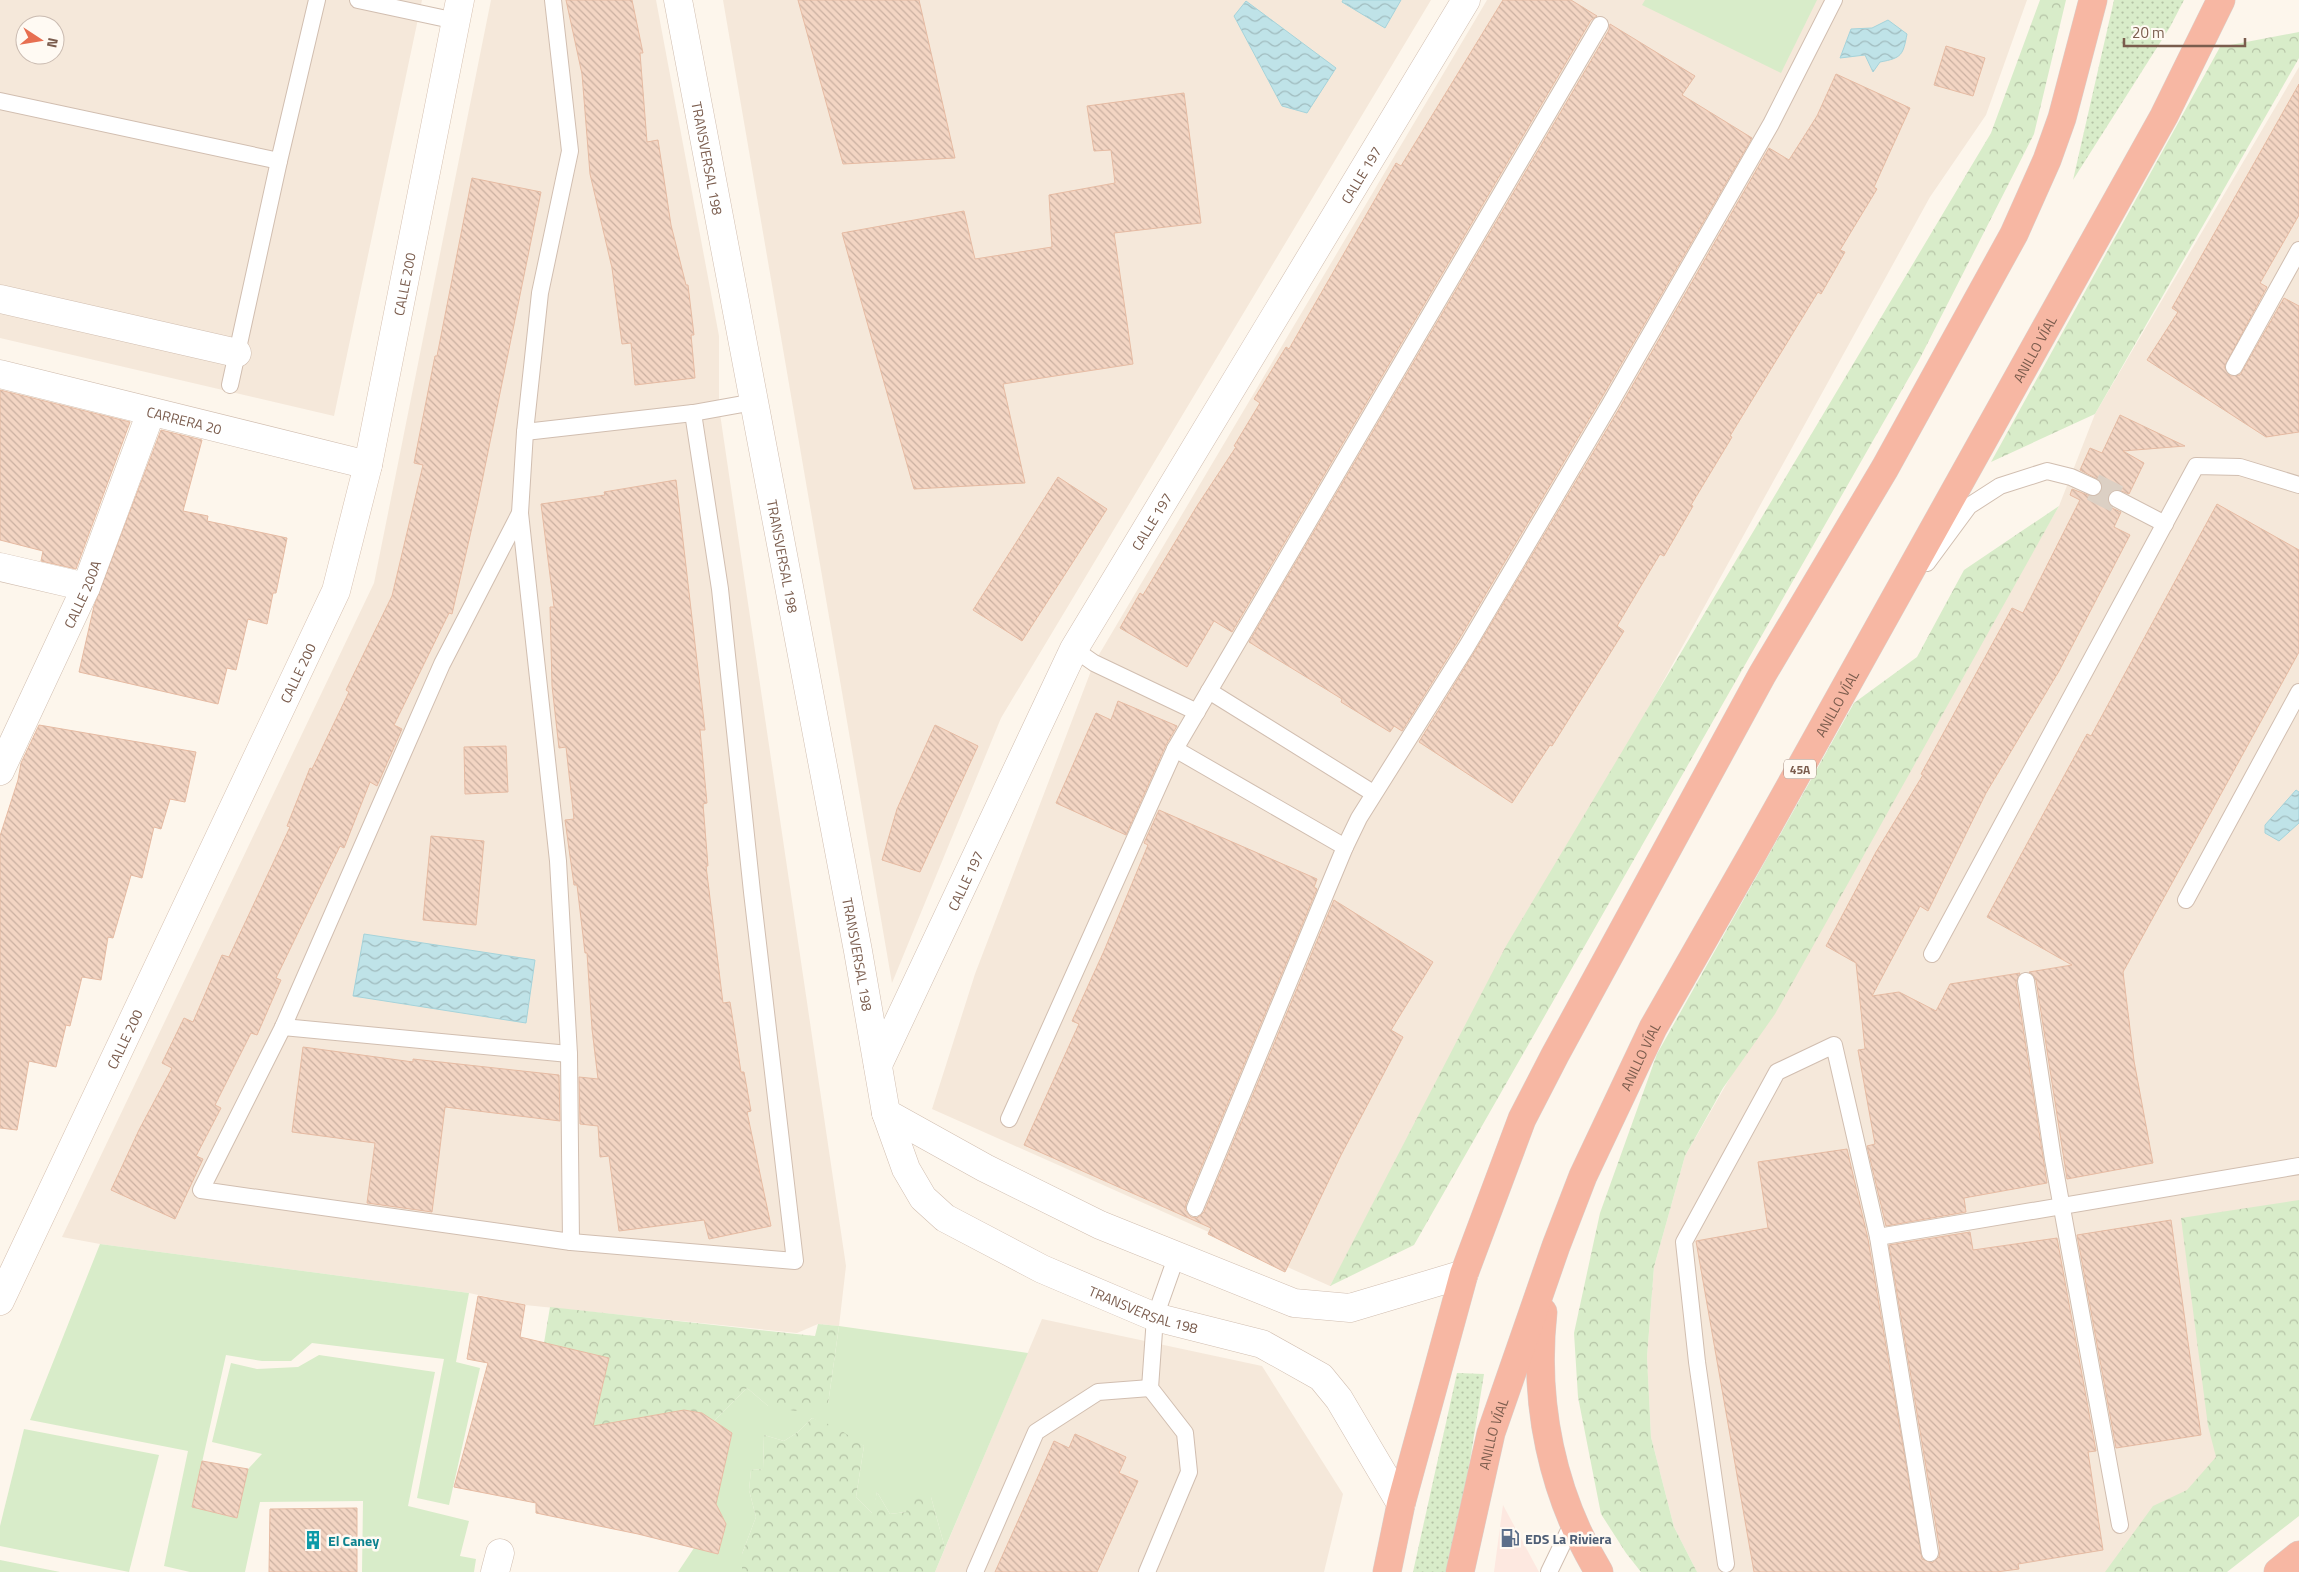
<svg xmlns="http://www.w3.org/2000/svg" width="2299" height="1572" font-family="'Titillium Web',sans-serif">
	<style>
		.residential { fill: #f5e8da; fill-rule: evenodd }
		.commercial { fill: #fde8e0 }
		.green { fill: #d8ecc9 }
		.forest { fill: url(#forest-crowns) }
		.garden { fill: url(#garden-dots) }
		.water { fill: url(#water-waves); stroke: #a5d3da }
		.building { fill: url(#building-back-hatch); stroke: #e6bba3 }
		.lines { fill: none; stroke-linecap: round; stroke-linejoin: round }
		.street-tunnel { stroke: #dcd0c4; stroke-width: 28; stroke-dasharray: 28 14; stroke-linecap: butt }
		.lane-casing { stroke: #d1beb0; stroke-width: 18 }
		.street-casing { stroke: #d1beb0; stroke-width: 29 }
		.secondary-casing { stroke: #d6c0b0; stroke-width: 29 }
		.highway-casing { stroke: #dad1cd; stroke-width: 29 }
		.lane { stroke: #fff; stroke-width: 16 }
		.street { stroke: #fff; stroke-width: 28 }
		.secondary { stroke: #fff; stroke-width: 28 }
		.highway { stroke: #f7b7a3; stroke-width: 28 }
		.labels { text-anchor: middle; dominant-baseline: central; stroke-width: 5; stroke-linejoin: round; paint-order: stroke }
		.shield { fill: #fffaf3; stroke: #a28b7f; stroke-width: 1 }
		.shield-label { font-size: 12px; font-weight: bold; fill: #7a5c4d }
		.street-label { font-size: 14px; fill: #7a5c4d; stroke: #fffaf3 }
		.service-label { font-size: 14px; font-weight: bold; fill: #4e5e75; stroke: #fffaf3; text-anchor: start }
		.culture-label { font-size: 14px; font-weight: bold; fill: #0d838f; stroke: #fffaf3; text-anchor: start }
	</style>
	<defs>
		<pattern id="forest-crowns" width="20" height="18" patternUnits="userSpaceOnUse" patternTransform="scale(1.25)"><rect width="20" height="18" fill="#d8ecc9"/><path d="M2 6a3 3 0 1 1 6 0M12 15a3 3 0 1 1 6 0" fill="none" stroke="#b4c2a5"/></pattern>
		<pattern id="garden-dots" width="8" height="8" patternUnits="userSpaceOnUse" patternTransform="scale(1.25)"><rect width="8" height="8" fill="#d8ecc9"/><path d="M2 2h.1M6 6h.1" fill="none" stroke="#b4c2a5" stroke-width="1.8" stroke-linecap="round"/></pattern>
		<pattern id="water-waves" width="16" height="10" patternUnits="userSpaceOnUse" patternTransform="scale(1.25)"><rect width="16" height="10" fill="#bfe3e8"/><path d="M0 5q4-4 8 0t8 0" fill="none" stroke="#a0bbbe"/></pattern>
		<pattern id="building-back-hatch" width="6" height="6" patternUnits="userSpaceOnUse" patternTransform="scale(1.25)"><rect width="6" height="6" fill="#f3d5c3"/><path d="M-1 5l2 2M0 0l6 6M5-1l2 2" fill="none" stroke="#cab0a1"/></pattern>
	</defs>
	<rect width="100%" height="100%" fill="#fdf6ec"/>
	<g class="residential">
		<path d="M0 0H422L334 416 0 338ZM25 25H55V55H25Z"/>
		<path d="M491 0H656L719 336V407L846 1266 839 1326 818 1324 797 1333 525 1305 469 1293 100 1244 62 1237 374 583Z"/>
		<path d="M723 0H1431L1001 718 892 983Z"/>
		<path d="M1487 0H2027L1986 115 1930 197 1330 1286 932 1109 975 974 1094 663Z"/>
		<path d="M2299 67V1453L2133 1572H1697L1674 1527 1651 1437 1647 1357 1654 1267 1685 1156 2059 506 2095 414Z"/>
		<path d="M1042 1319 1262 1366 1343 1494 1324 1572H935Z"/>
	</g>
	<path class="commercial" d="M1503 1505 1539 1572H1494Z"/>
	<g class="green">
		<path d="M1645 0H1817L1781 73 1642 5Z"/>
		<path d="M100 1244 469 1293 456 1362 480 1368 449 1505 417 1498 444 1359 312 1343 291 1361H262L226 1355 192 1507 237 1518 248 1469 262 1454 212 1442 231 1363 257 1369 298 1367 319 1355 435 1372 408 1506 469 1521 460 1556 476 1559 474 1572H362L363 1501 260 1502 245 1572H190L164 1566 188 1451 30 1420Z"/>
		<path d="M839 1326 1028 1353 945 1548 931 1497 906 1512 890 1514 877 1492 873 1514 856 1497 864 1446 812 1418 798 1432 784 1441 764 1435 763 1469 751 1470 749 1490 756 1517 742 1554V1572H678L694 1548 718 1554 726 1524 716 1504 732 1434 714 1421 747 1388 768 1406 828 1404Z"/>
		<path d="M24 1429 159 1455 129 1572 0 1546V1526Z"/>
		<path d="M0 1560 60 1572H0Z"/>
	</g>
	<g class="forest">
		<path d="M2040 0H2066L2034 134 1919 360 1414 1245 1330 1286 1506 946 1991 133Z"/>
		<path d="M2299 32V58L2095 414 1991 462 2220 47Z"/>
		<path d="M2059 506 1775 1014 1723 1088 1685 1156 1654 1267 1647 1357 1651 1437 1674 1527 1697 1572H1641L1626 1553 1601 1514 1578 1397 1574 1333 1600 1213 1657 1054 1854 703 1917 657 1964 570Z"/>
		<path d="M2299 1200V1516L2227 1572H2105L2153 1506 2187 1490 2216 1457 2208 1426 2181 1218Z"/>
		<path d="M550 1307 815 1336 818 1324 839 1326 828 1404 795 1411 768 1406 747 1388 714 1421 702 1413 684 1410 583 1469 609 1358 544 1343Z"/>
		<path d="M812 1418 836 1427 864 1446 856 1497 872 1513 877 1492 890 1514 906 1512 914 1485 931 1497 945 1548 935 1572H742V1554L756 1517 749 1490 751 1470 763 1469 764 1435 784 1441 798 1432Z"/>
	</g>
	<g class="garden">
		<path d="M2114 0H2184L2170 27 2073 180Z"/>
		<path d="M1457 1373 1484 1374 1452 1572H1413Z"/>
	</g>
	<g class="water">
		<path d="M1343 0H1401L1385 28 1342 2Z"/>
		<path d="M1246 1 1336 68 1307 113 1282 106 1234 16Z"/>
		<path d="M1888 20 1907 34C1903 55 1902 58 1880 62L1873 72 1865 55 1840 58 1851 29 1872 28Z"/>
		<path d="M2296 790 2299 792V823L2279 841 2265 833V825Z"/>
		<path d="M364 934 535 960 526 1023 353 996Z"/>
	</g>
	<g class="building">
		<path d="M566 0H632L643 53H640L647 142 658 140 671 225 686 285H688L694 335H691L695 378 635 385 631 343 622 344 612 268 590 174 582 74Z"/>
		<path d="M798 0H919L955 158 843 164Z"/>
		<path d="M1503 0H1571L1597 16 1591 20 1232 632 1214 621 1187 667 1120 628 1140 593 1143 595 1197 506 1236 447 1234 446 1260 403 1254 399 1286 347 1289 349 1396 163 1401 166Z"/>
		<path d="M1610 24 1695 76 1682 95 1752 138 1601 399 1458 641 1402 731 1394 726 1390 732 1341 702 1342 699 1249 642 1609 30Z"/>
		<path d="M1946 46 1985 58 1973 96 1934 85Z"/>
		<path d="M1836 74 1910 108 1874 187 1877 189 1840 250 1845 252 1821 294 1818 292 1730 436 1732 437 1691 505 1693 506 1664 556 1660 554 1617 626 1624 631 1552 746 1550 745 1512 803 1419 742 1475 651 1619 409 1769 148 1789 160 1817 116Z"/>
		<path d="M2299 84V215L2260 283 2267 287 2224 367 2230 376 2240 375 2284 298 2299 306V432L2266 437 2147 360 2178 312 2172 308Z"/>
		<path d="M1184 93 1201 223 1114 233 1133 364 1003 384 1025 483 914 489 842 233 964 211 975 259 1052 247 1049 195 1115 183 1111 150 1094 151 1087 106Z"/>
		<path d="M472 178 541 192 478 501 452 614 449 613 394 725 402 729 377 786 370 782 344 848 340 846 276 978 281 980 257 1035 251 1033 215 1105 221 1108 196 1156 203 1159 175 1219 111 1190 139 1130 172 1068 162 1063 184 1018 193 1022 222 955 229 957 290 827 287 826 310 768 312 769 349 692 346 690 392 596 423 465 414 463 435 356H437Z"/>
		<path d="M0 390 130 422 76 569 41 561 43 551 0 540Z"/>
		<path d="M2120 415 2185 446 2123 451 2144 463 2129 494 2116 489 2108 494 2107 500 2112 508 2121 512 2114 527 2130 535 2059 671 1986 793 1928 911 1920 906 1872 996 1899 992 1936 1011 1950 984 2020 973 2016 982 2047 1183 1964 1198 1966 1212 1886 1226 1867 1146 1875 1144 1858 1050 1865 1049 1856 963 1826 946 1876 852 1923 775 1921 774 2012 608 2023 613 2080 500 2070 495 2072 489 2093 497 2102 492 2101 481 2080 470 2090 448 2102 453Z"/>
		<path d="M161 430 202 440 183 511 208 516 207 521 287 538 276 593H273L267 624 248 619 236 670 227 668 218 704 79 672 94 606Z"/>
		<path d="M1058 477 1107 509 1022 641 973 610Z"/>
		<path d="M676 480 705 730H700L707 803 703 804 708 866H706L723 1003 730 1002 741 1072H744L751 1111 747 1112 771 1226 709 1239 704 1220 619 1231 609 1156 600 1157 598 1126 580 1124 579 1077 598 1079 592 1029 587 953H585L577 885H574L565 820 574 819 566 747 559 748 552 686 550 607H554L541 504 605 495 604 492Z"/>
		<path d="M2217 504 2299 550V652L2123 972 2134 1061 2153 1163 2067 1179 2036 980 2029 972 2072 965 1987 917 2087 734 2091 736Z"/>
		<path d="M1118 701 1177 726 1166 745 1126 835 1056 803 1096 713 1111 720Z"/>
		<path d="M39 725 196 752 185 802 170 799 161 829 154 827 142 878 131 875 113 938 108 937 101 980 82 977 70 1026 66 1025 56 1067 29 1061 17 1130 0 1128V836L18 780 21 763Z"/>
		<path d="M935 725 978 746 920 872 882 860 897 809Z"/>
		<path d="M506 746 508 792 465 794 464 747Z"/>
		<path d="M1159 810 1317 879 1314 887 1317 889 1186 1204 1185 1210 1191 1217 1197 1218 1204 1212 1334 900 1433 962 1391 1030 1403 1037 1341 1155 1285 1272 1208 1234 1211 1228 1024 1145 1079 1024 1072 1021 1104 951 1148 845 1144 843Z"/>
		<path d="M431 836 484 841 476 925 423 920Z"/>
		<path d="M303 1047 413 1062V1059L559 1075 560 1121 445 1107 432 1212 367 1203 375 1143 292 1132Z"/>
		<path d="M1847 1149 1868 1239 1922 1559 1932 1563 1939 1557 1940 1551 1889 1245 1970 1232 1973 1250 2057 1238 2096 1451 2088 1452 2103 1550 2018 1564 2019 1569 1996 1572H1754L1696 1241 1768 1228 1758 1162Z"/>
		<path d="M2171 1220 2201 1435 2116 1448 2077 1235Z"/>
		<path d="M478 1296 525 1305 520 1337 609 1358 593 1426 684 1410 702 1413 732 1433 716 1504 726 1524 718 1554 638 1534 536 1513V1503L454 1487 488 1363 467 1359Z"/>
		<path d="M1075 1434 1126 1457 1119 1473 1138 1481 1097 1572H995L1054 1441 1069 1448Z"/>
		<path d="M202 1461 248 1469 237 1518 192 1507Z"/>
		<path d="M357 1508V1572H269L270 1509Z"/>
	</g>
	<g class="lines">
		<path class="street-tunnel" d="M2093 487 2117 499"/>
		<g class="lane-casing">
			<g id="lane">
				<path d="M358 0 456 21"/>
				<path d="M553 0 570 151 540 293 525 432 520 513 558 861 569 1054 571 1242"/>
				<path d="M0 101 279 161"/>
				<path d="M2234 367 2299 250"/>
				<path d="M230 385 279 161 317 0"/>
				<path d="M525 432 693 413 754 402"/>
				<path d="M2117 499 2165 524"/>
				<path d="M520 513 442 664 283 1027 201 1190 571 1242 795 1261 752 892 720 589 693 413"/>
				<path d="M1927 563 1969 506 2000 486 2047 471 2071 477 2093 487"/>
				<path d="M1074 649 1094 663 1197 712"/>
				<path d="M1209 691 1373 793"/>
				<path d="M1175 749 1345 847"/>
				<path d="M2186 900 2299 692"/>
				<path d="M1932 954 2196 466 2240 467 2299 485"/>
				<path d="M2026 981 2053 1159 2120 1525"/>
				<path d="M283 1027 569 1054"/>
				<path d="M1009 1119 1175 749 1600 25"/>
				<path d="M1195 1208 1345 847 1359 818 1467 646 1610 404 1771 124 1834 0"/>
				<path d="M1878 1237 2299 1166"/>
				<path d="M1726 1564 1697 1362 1684 1242 1777 1072 1834 1045 1878 1237 1930 1553"/>
				<path d="M975 1572 1036 1432 1098 1392 1150 1388"/>
				<path d="M1147 1572 1189 1472 1185 1433 1150 1388 1155 1317 1177 1255"/>
				<path d="M1549 1572 1573 1522"/>
			</g>
		</g>
		<g class="street-casing">
			<g id="street">
				<path id="s1" d="M678 0 858 951 886 1113 906 1169 923 1198 945 1218 1042 1269 1155 1317 1262 1344 1321 1377 1339 1399 1401 1504"/>
				<path d="M0 299 237 353"/>
				<path id="s2" d="M0 374 368 465"/>
				<path d="M0 567 86 587"/>
				<path id="s3" d="M0 771 86 587 151 412"/>
				<path id="s4" d="M878 1065 1074 649 1466 0"/>
				<path d="M886 1113 985 1168 1100 1225 1294 1303 1350 1308 1464 1274"/>
				<path d="M495 1572 500 1553"/>
			</g>
		</g>
		<g class="secondary-casing">
			<g id="secondary">
				<path id="s5" d="M0 1301 336 591 368 465 460 0"/>
			</g>
		</g>
		<g class="highway-casing">
			<g id="highway">
				<path d="M1543 1312C1533 1403 1552 1494 1599 1572"/>
				<path d="M1387 1572 1401 1504 1464 1274 1522 1119 1555 1055 1762 675 1885 468 2014 234 2047 160 2062 118 2093 0"/>
				<path id="s6" d="M1460 1572 1491 1433 1556 1246 1583 1176 1653 1028 1754 851 2164 116 2221 0"/>
				<path d="M2278 1572 2299 1555"/>
			</g>
		</g>
		<use href="#lane" class="lane"/>
		<use href="#street" class="street"/>
		<use href="#secondary" class="secondary"/>
		<use href="#highway" class="highway"/>
	</g>
	<defs>
		<g id="fuel-bare" transform="scale(1.5)"><path d="M-5.5-6h7V0h2V4h1.3V-2.5L3-4.5l.8-.8L6-3V5H2.5V1h-1V6h-7ZM-4.2-4.7v3.2H.2V-4.7Z" fill="#5c6f8a" stroke="#fffaf3" stroke-width="2.5" paint-order="stroke"/></g>
		<g id="building-bare" transform="scale(1.5)"><path d="M-4-6H4V6H1V3H-1V6H-4ZM-2.5-4.3h1.7v1.8h-1.7ZM.8-4.3h1.7v1.8H.8ZM-2.5-1h1.7V.8h-1.7ZM.8-1h1.7V.8H.8Z" fill="#0f9aa8" stroke="#fffaf3" stroke-width="2.5" paint-order="stroke"/></g>
	</defs>
	<g fill-rule="evenodd">
		<use href="#fuel-bare" x="1510" y="1538"/>
		<use href="#building-bare" x="313" y="1540"/>
	</g>
	<g class="labels">
		<rect class="shield" x="1784" y="759.5" width="32" height="19" rx="4"/>
		<g class="shield-label">
			<text x="1800" y="769">45A</text>
		</g>
		<g class="street-label">
			<text stroke="none"><textPath href="#s1" startOffset="161">TRANSVERSAL 198</textPath></text>
			<text stroke="none"><textPath href="#s4" startOffset="1014">CALLE 197</textPath></text>
			<text stroke="none"><textPath href="#s5" startOffset="1100">CALLE 200</textPath></text>
			<text stroke="none"><textPath href="#s6" startOffset="1358">ANILLO VÍAL</textPath></text>
			<text stroke="none"><textPath href="#s2" startOffset="190">CARRERA 20</textPath></text>
			<text stroke="none"><textPath href="#s4" startOffset="609">CALLE 197</textPath></text>
			<text stroke="none"><textPath href="#s1" startOffset="566">TRANSVERSAL 198</textPath></text>
			<text stroke="none"><textPath href="#s3" startOffset="195">CALLE 200A</textPath></text>
			<text stroke="none"><textPath href="#s5" startOffset="695">CALLE 200</textPath></text>
			<text stroke="none"><textPath href="#s6" startOffset="952">ANILLO VÍAL</textPath></text>
			<text stroke="none"><textPath href="#s4" startOffset="204">CALLE 197</textPath></text>
			<text stroke="none"><textPath href="#s1" startOffset="971">TRANSVERSAL 198</textPath></text>
			<text stroke="none"><textPath href="#s5" startOffset="290">CALLE 200</textPath></text>
			<text stroke="none"><textPath href="#s6" startOffset="548">ANILLO VÍAL</textPath></text>
			<text stroke="none"><textPath href="#s1" startOffset="1474">TRANSVERSAL 198</textPath></text>
			<text stroke="none"><textPath href="#s6" startOffset="142">ANILLO VÍAL</textPath></text>
		</g>
		<g class="service-label">
			<text x="1525" y="1538">EDS La Riviera</text>
		</g>
		<g class="culture-label">
			<text x="328" y="1540">El Caney</text>
		</g>
	</g>
	<g transform="translate(40 40) rotate(102)"><circle r="24" fill="#fffaf3" stroke="#cabbb1"/>
	<path d="M0-4L9 19L0 12L-9 19Z" fill="#e76f51"/>
	<text y="-8" font-size="14" font-weight="bold" text-anchor="middle" fill="#7a5c4d">N</text>
	</g>
	<path d="M2124 38v8h121v-8" fill="none" stroke="#7a5c4d" stroke-width="2.5"/>
	<text x="2132" y="38" font-size="15" fill="#7a5c4d" stroke="#fffaf3" stroke-width="4" paint-order="stroke">20 m</text>
</svg>
